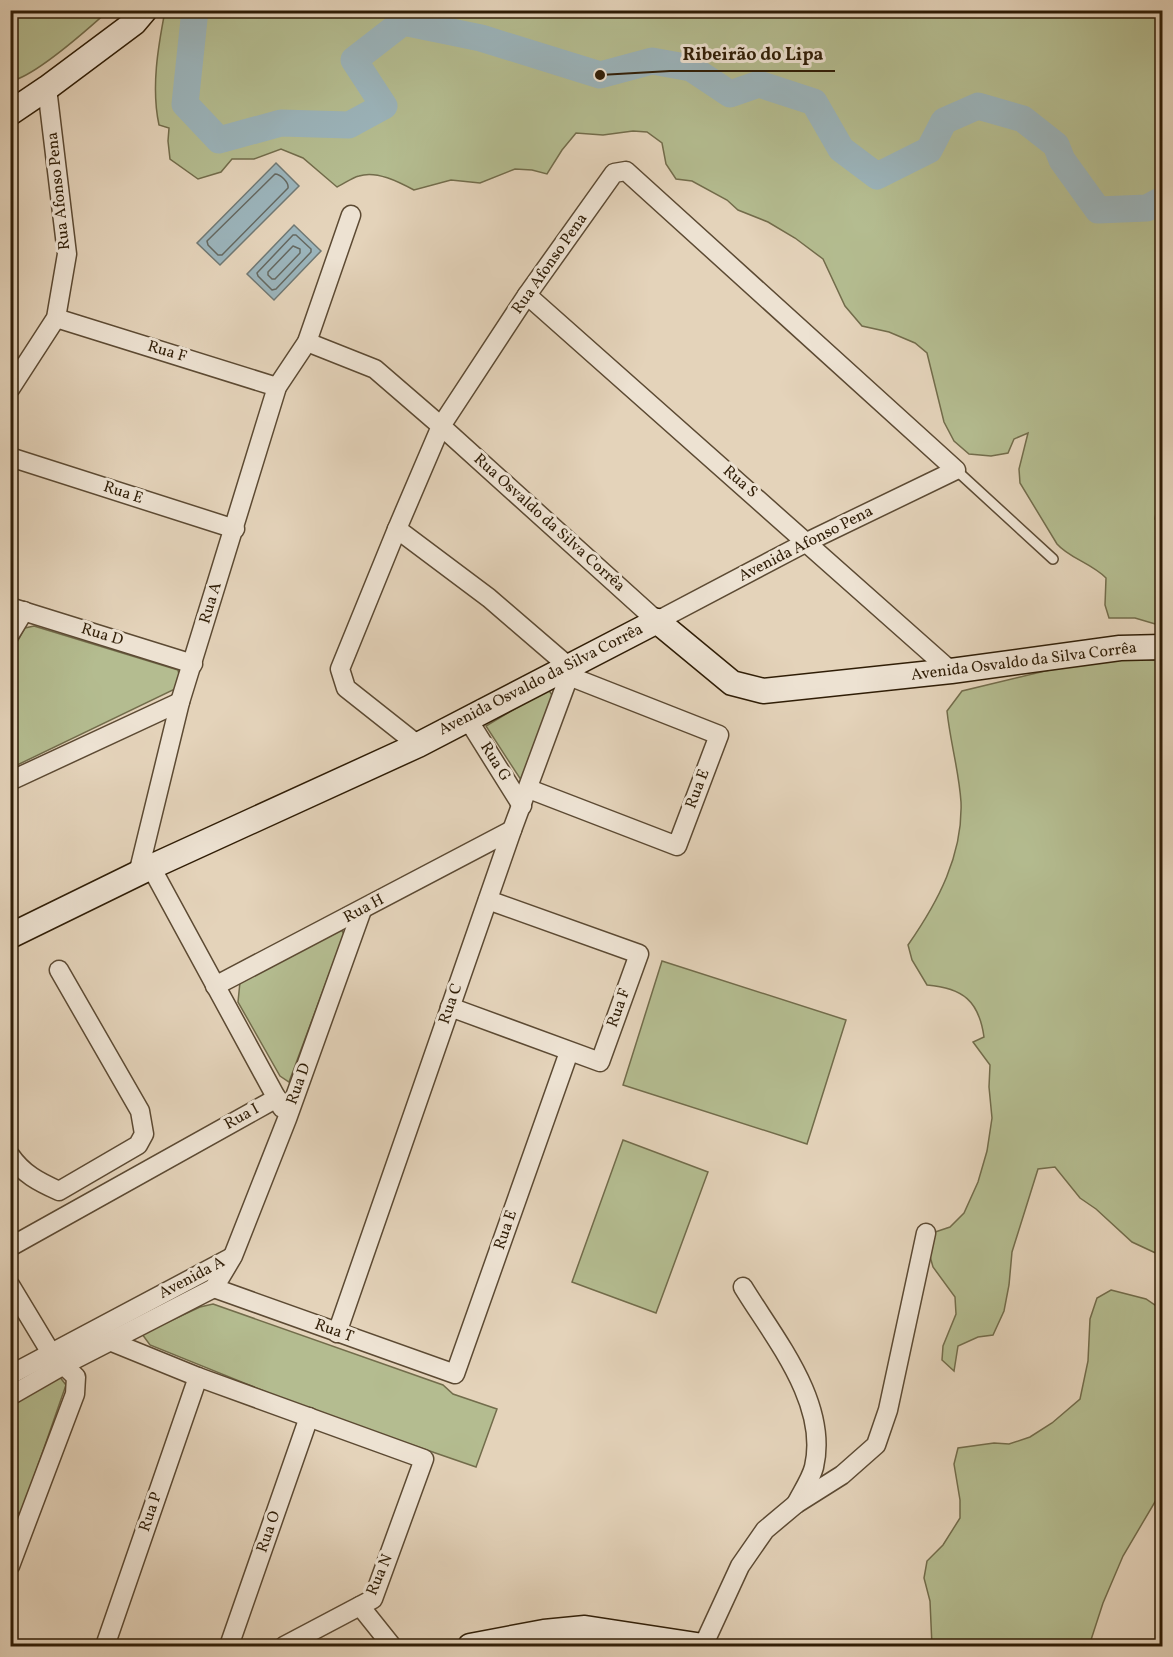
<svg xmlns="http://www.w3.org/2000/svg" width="1173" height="1657" font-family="Vollkorn,serif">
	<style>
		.green { fill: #b4bc90; stroke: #726c4b; stroke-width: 1.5 }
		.water { fill: #9bb4bb; stroke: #707873; stroke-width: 1.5 }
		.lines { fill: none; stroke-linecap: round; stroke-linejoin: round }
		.shore { stroke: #656860; stroke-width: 1.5 }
		.river { stroke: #9bb4bb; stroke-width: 27 }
		.lane-casing { stroke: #5c4a33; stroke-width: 12 }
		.street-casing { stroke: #5c4a33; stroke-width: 21 }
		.secondary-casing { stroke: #2f1d06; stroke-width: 27 }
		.lane { stroke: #ede2d2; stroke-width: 9 }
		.street { stroke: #ede2d2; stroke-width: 18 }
		.secondary { stroke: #ede2d2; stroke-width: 24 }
		.labels { text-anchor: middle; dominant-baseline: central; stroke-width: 6; stroke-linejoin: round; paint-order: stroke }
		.street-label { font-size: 16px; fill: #2f1d06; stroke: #ede2d2 }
		.leader { fill: none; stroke: #2f1d06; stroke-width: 2 }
		.callout-dot { fill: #2f1d06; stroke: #ede2d2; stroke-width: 2 }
		.callout-label { font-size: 18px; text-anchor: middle; font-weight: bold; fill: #2f1d06; stroke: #ede2d2; stroke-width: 6; stroke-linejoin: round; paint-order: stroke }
	</style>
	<rect width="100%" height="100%" fill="#e4d3ba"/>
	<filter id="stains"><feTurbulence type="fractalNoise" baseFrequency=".00333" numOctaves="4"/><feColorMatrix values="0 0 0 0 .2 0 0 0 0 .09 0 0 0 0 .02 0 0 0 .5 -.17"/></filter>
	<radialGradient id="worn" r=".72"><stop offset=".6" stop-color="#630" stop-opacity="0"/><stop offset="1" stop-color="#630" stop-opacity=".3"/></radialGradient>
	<g class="green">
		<path d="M11 10H108V11C88 29 36 76 11 81Z"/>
		<path d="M165 11H1162V498L1158 500 1155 519 1162 528V626L1135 618H1109L1105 605 1106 578C1091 563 1069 558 1057 544L1020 483 1019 469 1028 433 1014 439 1008 453 991 456 969 454 954 441 944 422 927 353 915 343 889 332 862 326 845 306 823 259 795 238 768 222 738 210 727 200 692 181 676 179 666 164 662 143 647 132 633 131 603 135 576 133 562 150 547 174 532 170 515 169 480 183 451 180 414 190C399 182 376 170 359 176 351 178 344 184 337 187L303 158 281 149 254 159H232L221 172 198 179 170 159 168 141 169 128 159 125C151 88 158 47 165 11Z"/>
		<path d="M34 626 178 670 180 679 175 689 11 768V653L25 628Z"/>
		<path d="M1118 657 1162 661V1256L1132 1242 1096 1209 1080 1198 1055 1167 1038 1169 1012 1252 1009 1285 1004 1311 993 1335 978 1337 958 1346 954 1371 942 1360 943 1346 956 1314 955 1297 933 1267 929 1253 932 1233 950 1227 964 1213 978 1182 987 1151 992 1118 989 1087 990 1065 973 1042 984 1037C979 1001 963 988 927 985L912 960 908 945C938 902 963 855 961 802 959 771 950 741 947 711L962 691 1045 671Z"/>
		<path d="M548 689 554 698 521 780 486 726Z"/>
		<path d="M341 929 344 934 289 1082 280 1076 238 1002 240 982Z"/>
		<path d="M662 961 846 1020 807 1144 623 1085Z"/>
		<path d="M623 1140 708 1172 656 1313 572 1282Z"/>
		<path d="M1111 1290 1146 1299 1162 1310V1490L1123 1556 1103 1603 1089 1646H932L930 1601 924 1578 927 1561 943 1545 960 1518V1500L954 1464 958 1448 994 1443 1009 1444 1030 1437 1052 1423 1080 1399 1088 1361 1090 1319 1097 1298Z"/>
		<path d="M213 1304 443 1385 453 1394 497 1409 476 1467 311 1410 150 1345 142 1334 200 1307Z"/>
		<path d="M59 1376 66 1385 21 1514 13 1511 11 1507 10 1404Z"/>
	</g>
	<g class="water">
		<path d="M276 163 299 186 220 265 197 243Z"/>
		<path d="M294 225 321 251 274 300 247 274Z"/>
	</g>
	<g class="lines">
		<g class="shore">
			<path d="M275 174C280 174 289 182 288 188L222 255H218L208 245 207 241Z"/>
			<path d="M293 235H296L311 249V252L276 289 272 290 258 276 257 273Z"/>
			<path d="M293 246 300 249V253L275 279H272L268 275V272Z"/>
		</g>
		<path class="river" d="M195 10 185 104 219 140 281 123 349 125 384 106 354 60 403 22 481 38 600 75 652 61 691 68 730 94 759 84 814 102 841 149 877 176 929 150 944 121 978 106 1023 119 1056 145 1062 160 1098 210 1147 208 1162 200"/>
		<g class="lane-casing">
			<path id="lane" d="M956 470 1053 559"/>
		</g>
		<g class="street-casing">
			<g id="street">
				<path d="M527 295 951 671"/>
				<path d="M56 318 277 387"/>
				<path d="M307 342 375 369 441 426 657 621 807 542 956 470 626 171 614 173 527 295 441 426 397 529 340 669 346 688 418 745"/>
				<path d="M10 389 56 318 67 254 47 88"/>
				<path d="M10 457 235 529"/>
				<path d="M10 607 193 664"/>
				<path d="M10 634 24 611"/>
				<path d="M467 718 522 806"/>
				<path d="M10 781 180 702"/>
				<path d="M529 789 677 846 719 735 569 676"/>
				<path d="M151 867 282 1108"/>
				<path d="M138 874 180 702 277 387 307 342 351 215"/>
				<path d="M215 986 512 830"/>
				<path d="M450 1007 600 1062 639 954 488 900"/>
				<path d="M10 1155C23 1174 39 1182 59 1191L138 1145 144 1134 140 1111 59 970"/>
				<path d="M10 1247 277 1098"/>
				<path d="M10 1285 51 1353 76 1377 75 1394 10 1566"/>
				<path d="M743 1287C774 1338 829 1403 814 1467 811 1479 802 1492 796 1504"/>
				<path d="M214 1288 455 1374 569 1052"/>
				<path d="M337 1333 512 830 569 676 568 666 489 598 397 529"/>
				<path d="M112 1342 198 1377 424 1459 373 1599 284 1646"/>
				<path d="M10 1375 232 1257"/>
				<path d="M10 1396 64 1365 214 1288 233 1256 287 1119 362 910"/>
				<path d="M360 1606 392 1646"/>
				<path d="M105 1646 198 1377"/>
				<path d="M229 1646 309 1417"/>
				<path d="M703 1646 740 1566 765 1530 796 1504 842 1475 876 1445 888 1410 926 1233"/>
			</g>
		</g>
		<g class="secondary-casing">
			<g id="secondary">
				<path d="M10 113 47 88 134 23 145 10"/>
				<path d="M10 936 151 867 418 745 657 621 732 683 763 691 951 671 1120 648 1162 647"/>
				<path d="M470 1646 544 1632 585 1628 703 1646"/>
			</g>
		</g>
		<use href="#lane" class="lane"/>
		<use href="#street" class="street"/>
		<use href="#secondary" class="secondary"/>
	</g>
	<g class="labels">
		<g class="street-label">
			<text transform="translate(59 191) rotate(-96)">Rua Afonso Pena</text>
			<text transform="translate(550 264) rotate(-55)">Rua Afonso Pena</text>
			<text transform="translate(167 352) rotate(17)">Rua F</text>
			<text transform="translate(740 482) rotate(41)">Rua S</text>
			<text transform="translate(123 493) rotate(18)">Rua E</text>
			<text transform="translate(549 523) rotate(42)">Rua Osvaldo da Silva Corrêa</text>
			<text transform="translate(806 544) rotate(-27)">Avenida Afonso Pena</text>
			<text transform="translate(211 603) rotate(-73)">Rua A</text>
			<text transform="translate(102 635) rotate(17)">Rua D</text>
			<text transform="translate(1024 662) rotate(-7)">Avenida Osvaldo da Silva Corrêa</text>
			<text transform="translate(541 680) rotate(-27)">Avenida Osvaldo da Silva Corrêa</text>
			<text transform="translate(495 762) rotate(58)">Rua G</text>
			<text transform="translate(698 789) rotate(-69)">Rua E</text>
			<text transform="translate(364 909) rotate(-28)">Rua H</text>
			<text transform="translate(451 1004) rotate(-71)">Rua C</text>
			<text transform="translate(619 1008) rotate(-70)">Rua F</text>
			<text transform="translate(299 1084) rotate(-70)">Rua D</text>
			<text transform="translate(242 1117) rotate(-29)">Rua I</text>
			<text transform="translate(506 1230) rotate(-71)">Rua E</text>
			<text transform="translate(192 1278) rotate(-28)">Avenida A</text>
			<text transform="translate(334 1331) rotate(20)">Rua T</text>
			<text transform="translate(151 1512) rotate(-71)">Rua P</text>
			<text transform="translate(269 1532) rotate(-71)">Rua O</text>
			<text transform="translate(380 1575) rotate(-67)">Rua N</text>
		</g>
	</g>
	<path class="leader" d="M600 75L670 71H835"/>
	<circle class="callout-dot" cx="600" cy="75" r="6"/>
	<g class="callout-label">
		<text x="753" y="60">Ribeirão do Lipa</text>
	</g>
	<rect width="1173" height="1657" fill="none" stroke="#e4d3ba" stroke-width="36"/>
	<rect x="12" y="12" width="1149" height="1633" fill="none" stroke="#2f1d06" stroke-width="3"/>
	<rect x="18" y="18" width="1137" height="1621" fill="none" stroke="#2f1d06" stroke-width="1.5"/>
	<rect width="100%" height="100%" filter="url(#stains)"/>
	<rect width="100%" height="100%" fill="url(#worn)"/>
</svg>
